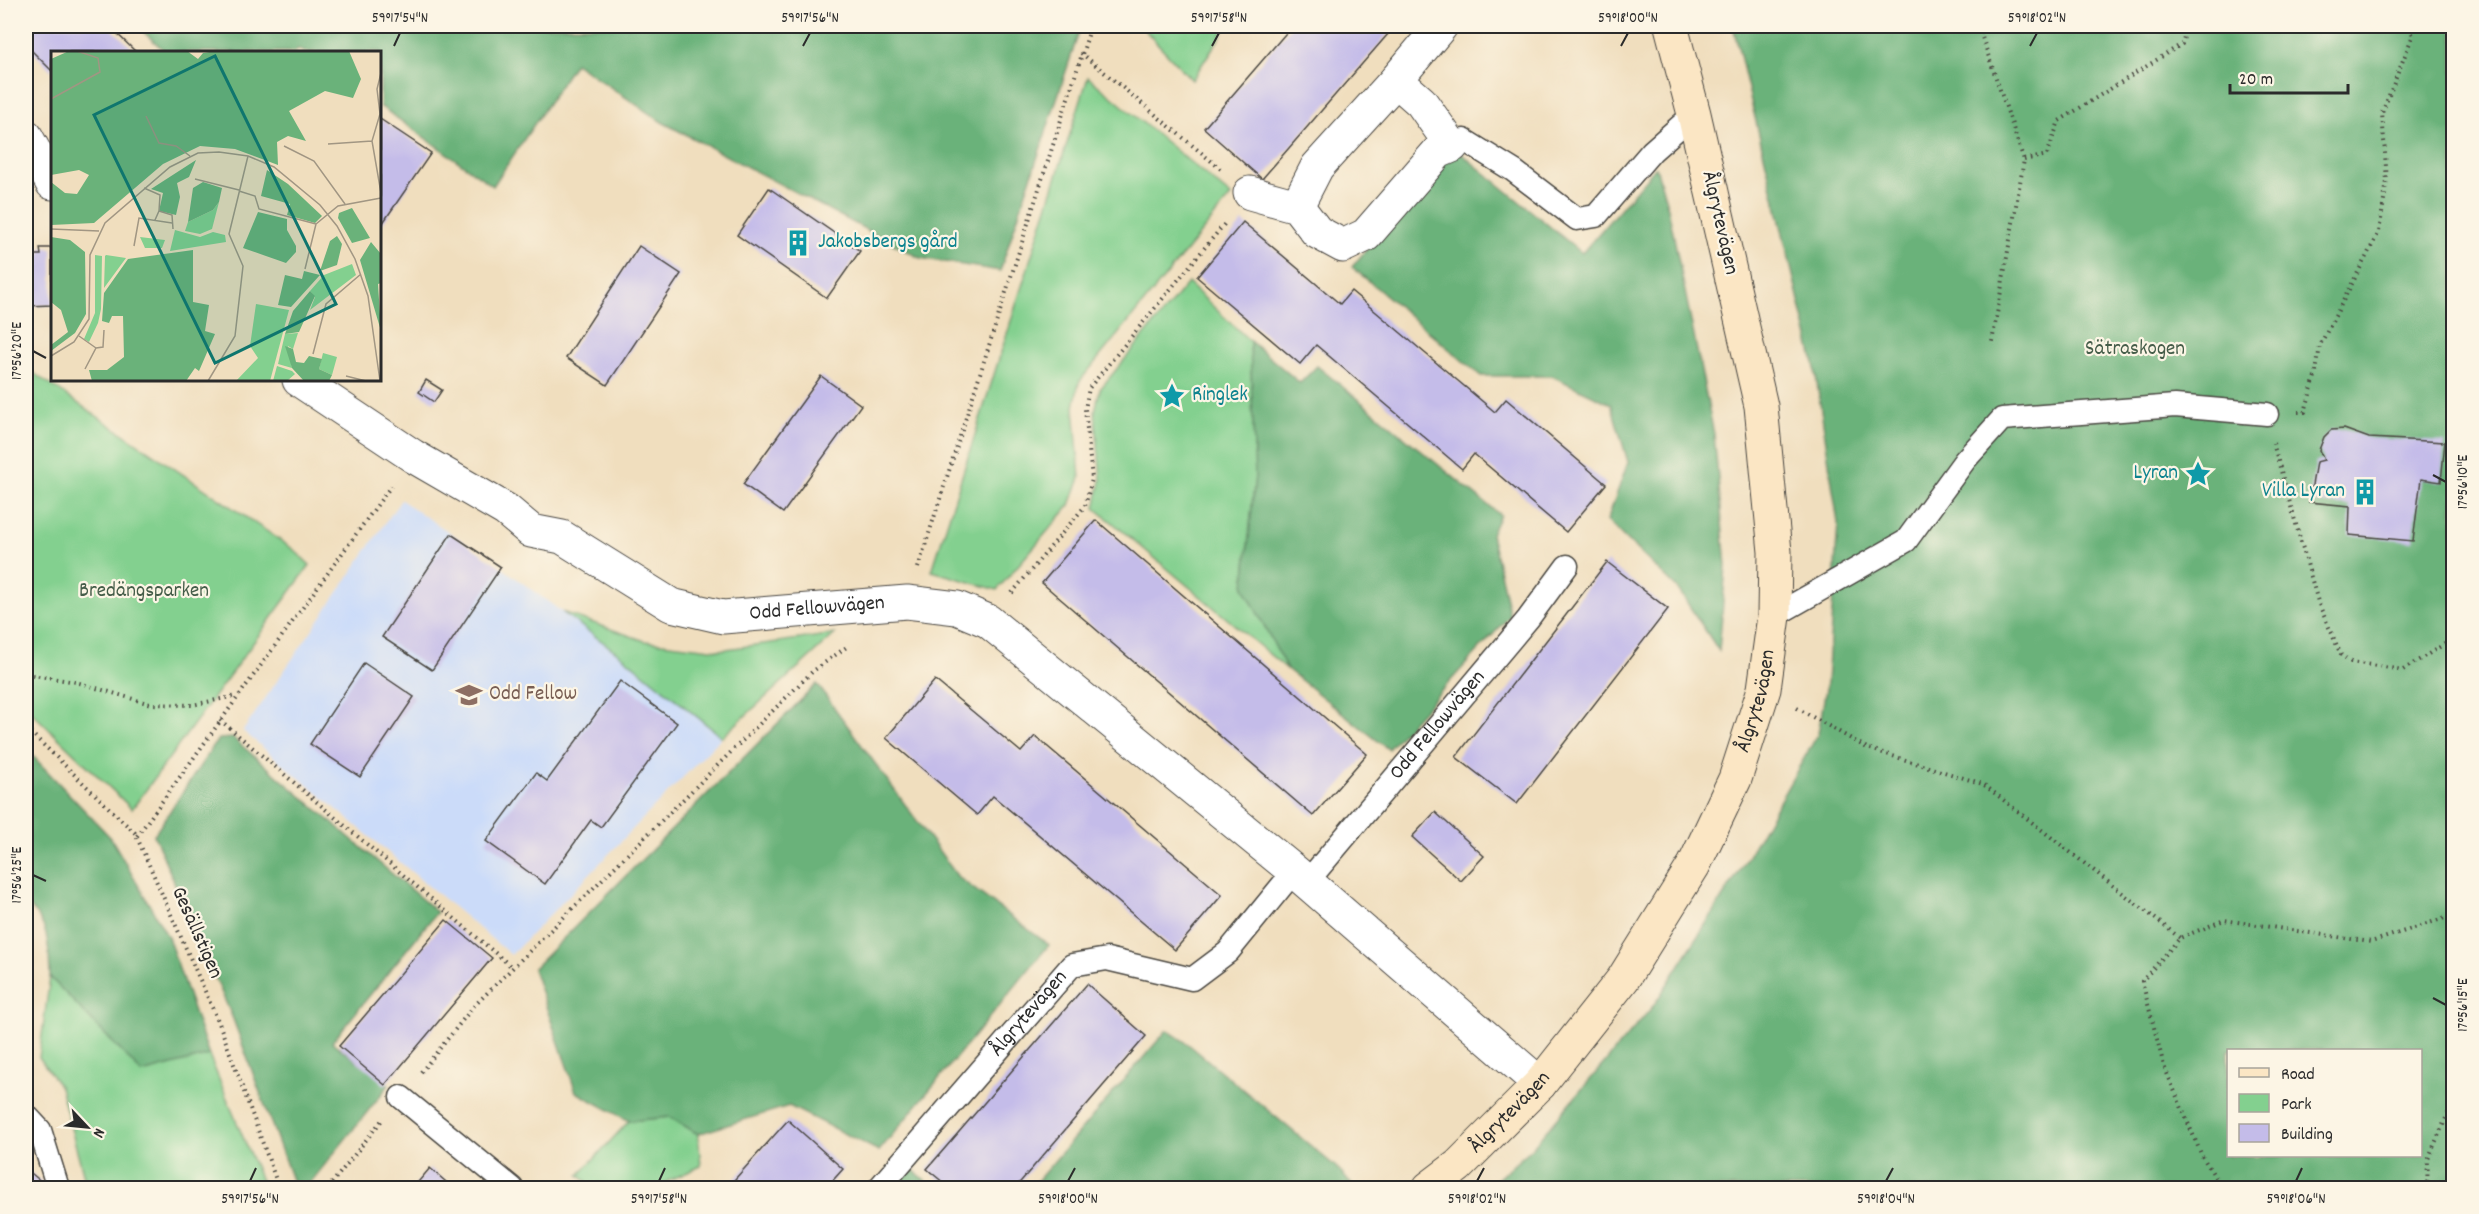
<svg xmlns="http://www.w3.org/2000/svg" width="2479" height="1214" font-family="Dekko,sans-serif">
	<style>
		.built { fill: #cbdbf9 }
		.green { fill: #83d08f; stroke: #577e5d; stroke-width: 1.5 }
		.forest { fill: #6ab27a; stroke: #4a6e52; stroke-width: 1.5; fill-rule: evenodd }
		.building { fill: #c4bce9 }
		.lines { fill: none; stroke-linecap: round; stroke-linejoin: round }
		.lane-casing { stroke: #494641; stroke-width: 25 }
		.street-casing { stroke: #494641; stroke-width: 35 }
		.secondary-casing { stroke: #494641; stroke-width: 35 }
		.path { stroke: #494641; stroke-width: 4; stroke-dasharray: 1.5 4.5; stroke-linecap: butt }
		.lane { stroke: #fff; stroke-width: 22 }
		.street { stroke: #fff; stroke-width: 33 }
		.secondary { stroke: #fbe6c4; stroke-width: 33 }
		.ticks { fill: none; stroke: #2b2b2b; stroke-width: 2 }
		.labels { text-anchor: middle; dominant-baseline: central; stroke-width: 4.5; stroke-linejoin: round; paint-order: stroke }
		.street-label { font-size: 21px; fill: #2b2b2b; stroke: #fcf5e5 }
		.culture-label { font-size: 21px; fill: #0d838f; stroke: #fcf5e5; text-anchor: start }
		.park-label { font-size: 21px; fill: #455d49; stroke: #fcf5e5 }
		.education-label { font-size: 21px; fill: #785e54; stroke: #fcf5e5; text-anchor: start }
		.inset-road { fill: none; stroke: #a19683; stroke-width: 1.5 }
		.view { fill: #0f766e; fill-opacity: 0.15; stroke: #0f766e; stroke-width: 3 }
		.inset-edge { fill: none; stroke: #2b2b2b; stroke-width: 3 }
		.neatline { fill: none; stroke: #2b2b2b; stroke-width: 2 }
		.ticks-label { font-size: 15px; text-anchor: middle; fill: #2b2b2b }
	</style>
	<rect width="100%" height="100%" fill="#fcf5e5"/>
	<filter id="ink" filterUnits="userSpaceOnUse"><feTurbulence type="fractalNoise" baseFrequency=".0167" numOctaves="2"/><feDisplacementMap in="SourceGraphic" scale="12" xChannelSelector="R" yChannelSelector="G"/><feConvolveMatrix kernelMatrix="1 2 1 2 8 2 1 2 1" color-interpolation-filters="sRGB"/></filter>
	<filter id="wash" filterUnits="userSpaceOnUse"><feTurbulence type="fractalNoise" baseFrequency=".008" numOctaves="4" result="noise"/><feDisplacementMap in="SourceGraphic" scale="24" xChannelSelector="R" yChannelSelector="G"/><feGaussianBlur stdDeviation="1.35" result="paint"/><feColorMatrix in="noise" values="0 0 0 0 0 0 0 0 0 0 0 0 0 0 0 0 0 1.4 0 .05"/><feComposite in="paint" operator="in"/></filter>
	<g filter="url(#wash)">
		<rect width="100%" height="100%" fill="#f0debe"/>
		<path class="built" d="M401 500 501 567 562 612 626 659 722 737 511 955 243 731Z"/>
		<g class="green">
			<path d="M1141 26H1227L1192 80Z"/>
			<path d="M1088 77 1231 196 1079 382 1074 407 1080 478 1070 505 997 590 932 571Z"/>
			<path d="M1188 283 1250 341 1255 476 1244 587 1287 669 1095 508 1101 481 1095 411 1100 389Z"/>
			<path d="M26 368 293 549 310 565 132 809 26 707Z"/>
			<path d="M562 612 645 641 719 650 835 634 722 737 626 659Z"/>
			<path d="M50 977 142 1073 209 1055 264 1188H87L60 1087 39 1057Z"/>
			<path d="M670 1117 698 1134 701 1166 668 1181 660 1188H593L579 1175 629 1121Z"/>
		</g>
		<g class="forest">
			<path d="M137 26H1081L1000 271 920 258 662 122 575 63 493 186 380 106V52H304L298 49 295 52H166Z"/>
			<path d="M1733 26H2453V1188H1487L1529 1151 1654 1005 1737 875 1818 734 1827 683 1838 523 1814 363ZM2228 1050H2420V1156H2228Z"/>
			<path d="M1452 146 1582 253 1656 167 1668 208 1714 434 1726 566 1719 651 1678 589 1607 521 1628 462 1611 404 1552 376H1481L1352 267Z"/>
			<path d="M1250 341 1300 383 1317 366 1500 515 1491 534 1510 616 1388 749 1287 669 1244 587 1255 476Z"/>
			<path d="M817 684 958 877 1049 945 879 1151 789 1106 698 1134 670 1117 629 1121 576 1092 533 969Z"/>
			<path d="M233 738 437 912 332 1042 389 1085 306 1188H295L233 1019 154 835 218 739Z"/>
			<path d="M26 749 111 838 168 937 209 1055 142 1073 50 977C49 947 50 924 26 903Z"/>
			<path d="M1167 1030 1187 1043 1336 1167 1353 1186 1349 1188H1031Z"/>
			<path d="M909 1166 934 1188H890Z"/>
		</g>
		<g id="blocks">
			<g class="building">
				<path d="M26 26H109L136 52H52V71L26 45Z"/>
				<path d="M1292 26H1395L1262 179 1204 128Z"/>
				<path d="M380 119 431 153 380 227Z"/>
				<path d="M769 188 860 251 827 298 737 235Z"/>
				<path d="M1243 222 1340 304 1351 291 1495 412 1506 399 1606 484 1566 532 1474 454 1462 469 1316 345 1300 364 1197 277Z"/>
				<path d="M639 246 681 274 607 385 566 358Z"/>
				<path d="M40 248H52V305L26 306V268H32L31 255H41Z"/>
				<path d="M821 376 861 405 783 513 743 484Z"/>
				<path d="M426 380 442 390 434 402 419 392Z"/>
				<path d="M2344 429 2369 438 2445 442 2441 482 2421 479 2413 541 2349 535 2350 506 2309 502 2316 462 2324 460 2319 450 2324 437 2331 430Z"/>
				<path d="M1096 520 1367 754 1313 816 1042 583Z"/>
				<path d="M451 534 501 567 432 670 382 637Z"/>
				<path d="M1607 562 1668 609 1517 804 1456 757Z"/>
				<path d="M364 663 414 697 360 777 310 744Z"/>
				<path d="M935 680 1021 752 1035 736 1222 895 1175 950 993 796 977 815 886 738Z"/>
				<path d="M620 681 677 723 601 827 591 820 545 884 486 841 536 773 547 781Z"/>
				<path d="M1435 812 1484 856 1461 881 1412 837Z"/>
				<path d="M446 920 492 958 385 1085 339 1046Z"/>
				<path d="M1087 984 1146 1036 1015 1188H950L927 1169Z"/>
				<path d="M788 1120 843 1169 826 1188H727Z"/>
				<path d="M430 1168 453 1188H413Z"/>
				<path d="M26 1169 43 1183 38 1188H26Z"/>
			</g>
		</g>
	</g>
	<g filter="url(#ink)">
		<use href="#blocks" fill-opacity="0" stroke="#494641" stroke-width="1.5"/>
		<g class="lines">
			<g class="lane-casing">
				<g id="lane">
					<path d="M1452 146 1464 140 1514 171 1577 219 1596 216 1652 151 1694 114"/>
					<path d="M1774 616 1906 541 1965 460 2002 419 2175 406 2267 414"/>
					<path id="s1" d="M1307 882 1528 619 1567 566"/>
					<path d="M401 1097 512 1188"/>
					<path d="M26 1115 40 1130 58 1188"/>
					<path id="s2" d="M879 1188 1072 965 1107 959 1192 979 1228 952 1294 871"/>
				</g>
			</g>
			<g class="street-casing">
				<g id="street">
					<path d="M26 136 52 183"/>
					<path d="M1250 193 1297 206 1317 232 1343 246 1366 235 1438 152 1452 146 1421 102 1396 80"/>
					<path d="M1297 206 1317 167 1396 80 1441 26"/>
					<path id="s3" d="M299 380 413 456 506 510 531 531 562 537 671 605 723 617 907 602 957 608 988 621 1294 871 1540 1084"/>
				</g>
			</g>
			<g class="secondary-casing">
				<g id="secondary">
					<path id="s4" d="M1429 1188 1458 1166 1540 1084 1623 979 1694 865 1735 779 1764 689 1774 616 1775 552 1761 406 1694 114 1671 26"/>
				</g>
			</g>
			<g class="path">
				<path d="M1981 26V34L2024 160 1992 342"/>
				<path d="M1081 53 1222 170"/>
				<path d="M2024 160 2047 155 2059 121 2182 44 2187 26"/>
				<path d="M2298 412H2305L2316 373 2320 345 2379 232 2387 181 2382 113 2413 35 2409 26"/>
				<path d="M2273 443 2318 602 2341 655 2351 662 2403 670 2454 638"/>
				<path d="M918 568 1091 26"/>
				<path d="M1012 593 1085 506 1092 479 1085 409 1089 388 1226 222"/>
				<path d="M26 674 76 682 150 704 192 705 236 696"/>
				<path d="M1797 708 1867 748 1983 784 2180 938"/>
				<path d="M220 720 513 968"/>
				<path d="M26 728 135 833 219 1023 279 1188"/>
				<path d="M137 836 391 486"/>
				<path d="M26 927V929"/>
				<path d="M421 1072 474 1006 813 671 848 646"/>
				<path d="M328 1188 382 1120"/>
				<path d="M2222 1188 2202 1156 2164 1066 2142 981 2180 938 2224 920 2371 942 2454 915"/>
				<path d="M2427 1188 2428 1159 2454 1100"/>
			</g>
			<use href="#lane" class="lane"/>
			<use href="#street" class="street"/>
			<use href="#secondary" class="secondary"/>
		</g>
	</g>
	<path class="ticks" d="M394 46 400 33M803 46 810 33M1212 46 1219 33M1621 46 1628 33M2030 46 2037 33M33 351 46 358M2433 475 2446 482M33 875 46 881M2433 998 2446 1005M250 1181 256 1168M659 1181 665 1168M1068 1181 1075 1168M1477 1181 1484 1168M1886 1181 1893 1168M2296 1181 2302 1168"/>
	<defs>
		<g id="building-bare" transform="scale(2.07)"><path d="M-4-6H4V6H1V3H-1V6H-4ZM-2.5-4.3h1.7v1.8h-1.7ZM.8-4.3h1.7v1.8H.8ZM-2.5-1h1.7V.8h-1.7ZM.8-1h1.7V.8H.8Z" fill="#0f9aa8" stroke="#fcf5e5" stroke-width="2.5" paint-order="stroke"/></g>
		<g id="sight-bare" transform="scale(2.07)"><path d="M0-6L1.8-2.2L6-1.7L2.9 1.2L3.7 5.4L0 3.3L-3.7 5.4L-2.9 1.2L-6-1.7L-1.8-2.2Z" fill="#0f9aa8" stroke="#fcf5e5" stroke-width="2.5" paint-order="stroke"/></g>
		<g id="school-bare" transform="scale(2.07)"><path d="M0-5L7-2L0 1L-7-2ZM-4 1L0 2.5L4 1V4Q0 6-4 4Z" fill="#8d6e63" stroke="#fcf5e5" stroke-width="2.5" paint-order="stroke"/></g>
	</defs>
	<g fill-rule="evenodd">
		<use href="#building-bare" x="798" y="243"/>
		<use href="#sight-bare" x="1172" y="396"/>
		<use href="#sight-bare" x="2198" y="474"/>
		<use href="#building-bare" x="2365" y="492"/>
		<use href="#school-bare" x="469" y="695"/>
	</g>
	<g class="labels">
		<g class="street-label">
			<text transform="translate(1719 223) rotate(77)">Ålgrytevägen</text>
			<text stroke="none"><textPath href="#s3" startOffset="585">Odd Fellowvägen</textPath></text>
			<text stroke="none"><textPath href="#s4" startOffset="597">Ålgrytevägen</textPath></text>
			<text stroke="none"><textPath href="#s1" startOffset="204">Odd Fellowvägen</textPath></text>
			<text transform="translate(196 933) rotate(66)">Gesällstigen</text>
			<text stroke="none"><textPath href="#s2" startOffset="230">Ålgrytevägen</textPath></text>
			<text stroke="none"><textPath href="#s4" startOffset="111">Ålgrytevägen</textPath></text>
		</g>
		<g class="culture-label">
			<text x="818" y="243">Jakobsbergs gård</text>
			<text x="1192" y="396">Ringlek</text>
			<text x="2178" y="474" text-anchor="end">Lyran</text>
			<text x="2345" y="492" text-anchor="end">Villa Lyran</text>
		</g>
		<g class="park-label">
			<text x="2135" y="350">Sätraskogen</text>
			<text x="144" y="592">Bredängsparken</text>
		</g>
		<g class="education-label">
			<text x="489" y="695">Odd Fellow</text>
		</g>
	</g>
	<g transform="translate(51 51)">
		<rect width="330" height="330" fill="#f0debe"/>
		<path d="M168 151 161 178 149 183 134 180 137 171 162 159ZM124 179 149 186 162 181 174 184 175 191 119 200ZM89 186 114 189 111 197H94ZM44 204 51 205 50 258 47 272 38 291 33 288 44 262ZM55 204 75 207 53 237 54 205ZM301 213 305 224 259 259 264 246 259 240 273 224ZM205 253 238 259 219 330H185L207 307 199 295ZM247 282 242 298 237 295 241 317 227 313 234 283ZM272 302 286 306 281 324 268 318ZM226 315 241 320 244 323 236 330H222Z" fill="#83d08f"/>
		<path d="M18 0H136L147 8 152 2 165 0H298L310 28 302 47 274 40 238 60 255 90 237 85 226 91 227 114 184 98 149 95 112 113 43 172 0 174V131L14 142 26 143 38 124 28 119 0 124V8ZM145 109 138 126 126 132 129 146 125 164 108 160 112 142 100 138ZM216 119 237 133 271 165 264 172 236 164 239 153 210 145ZM152 131 171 137 168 151 162 159 137 171 142 137ZM301 157 319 187 301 192 287 167 288 162ZM207 161 236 168V179L245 195V201L235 212 192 197ZM286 185 291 193 286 214 269 220 279 190ZM0 186 19 189 34 201 35 263 24 282 0 300V294L17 281 10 259 0 251ZM320 191 330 203V232L327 233 330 280 309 209ZM142 199V251L158 254 154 280 164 283 148 320 144 317 135 330H41L38 319H56L73 306 72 265H61L58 272 51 270 53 242 77 208ZM253 220 269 224 240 256 227 254 234 224 251 228ZM259 240 264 245 248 281 234 283 242 260ZM234 295 242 298 245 311 253 312 258 305 271 308 268 318 281 324 278 330H253L241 317Z" fill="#6ab27a"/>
		<path class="inset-road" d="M330 22 326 38 329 63 321 90 330 142M0 48 49 21 47 7 26 0M95 65 108 92 125 95 139 105M277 93 321 90M233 95 263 110 294 153M144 128 188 139M93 137 109 144 108 160M188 140 204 145 208 158 265 173M104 169 108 160 121 164 122 178M265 173 287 155 330 147M0 178 48 180M83 195 88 167 121 172M254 218 265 173M28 285 45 297M262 303 275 253 310 223M0 305 23 291 38 268 39 204 54 172 119 116 147 102 168 101 197 105 223 116 269 154 286 175 304 208 317 245 329 330M34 318 45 297 52 296 53 279M295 325 315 330M157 330 184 285 192 215 178 183 197 105"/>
		<path class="view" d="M164 5 285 253 164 312 43 64Z"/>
		<rect width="330" height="330" class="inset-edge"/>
	</g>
	<rect width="2479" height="1214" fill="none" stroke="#fcf5e5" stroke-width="66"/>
	<rect x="2227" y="1049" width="195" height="108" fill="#fcf5e5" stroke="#a8a49b" stroke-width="1.5"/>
	<rect x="2239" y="1068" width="30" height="9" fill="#fbe6c4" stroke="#a8a49b" stroke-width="1.5"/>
	<text x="2281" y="1079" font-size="18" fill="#2b2b2b">Road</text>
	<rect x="2239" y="1094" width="30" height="18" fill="#83d08f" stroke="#a8a49b" stroke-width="1.5"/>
	<text x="2281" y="1109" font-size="18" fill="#2b2b2b">Park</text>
	<rect x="2239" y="1124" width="30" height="18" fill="#c4bce9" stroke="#a8a49b" stroke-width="1.5"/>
	<text x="2281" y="1139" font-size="18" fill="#2b2b2b">Building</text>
	<g transform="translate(87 1127) rotate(116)" stroke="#fcf5e5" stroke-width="4.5" paint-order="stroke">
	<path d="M0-4.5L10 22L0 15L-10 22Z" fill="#2b2b2b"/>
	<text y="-9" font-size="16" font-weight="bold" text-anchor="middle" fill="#2b2b2b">N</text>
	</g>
	<path d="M2230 84v9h118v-9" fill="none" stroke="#2b2b2b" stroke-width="3"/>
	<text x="2239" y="84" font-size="18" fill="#2b2b2b" stroke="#fcf5e5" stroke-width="4.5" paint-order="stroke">20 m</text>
	<rect x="33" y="33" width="2413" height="1148" class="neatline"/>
	<g class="ticks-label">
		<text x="400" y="22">59°17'54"N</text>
		<text x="810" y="22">59°17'56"N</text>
		<text x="1219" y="22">59°17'58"N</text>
		<text x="1628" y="22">59°18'00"N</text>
		<text x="2037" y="22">59°18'02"N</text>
		<text transform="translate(16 351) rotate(-90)" y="5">17°56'20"E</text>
		<text transform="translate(2462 482) rotate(-90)" y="5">17°56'10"E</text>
		<text transform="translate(16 875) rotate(-90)" y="5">17°56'25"E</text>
		<text transform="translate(2462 1005) rotate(-90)" y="5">17°56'15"E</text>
		<text x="250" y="1203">59°17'56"N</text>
		<text x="659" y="1203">59°17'58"N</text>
		<text x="1068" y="1203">59°18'00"N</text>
		<text x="1477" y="1203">59°18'02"N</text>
		<text x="1886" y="1203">59°18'04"N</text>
		<text x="2296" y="1203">59°18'06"N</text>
	</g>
</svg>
